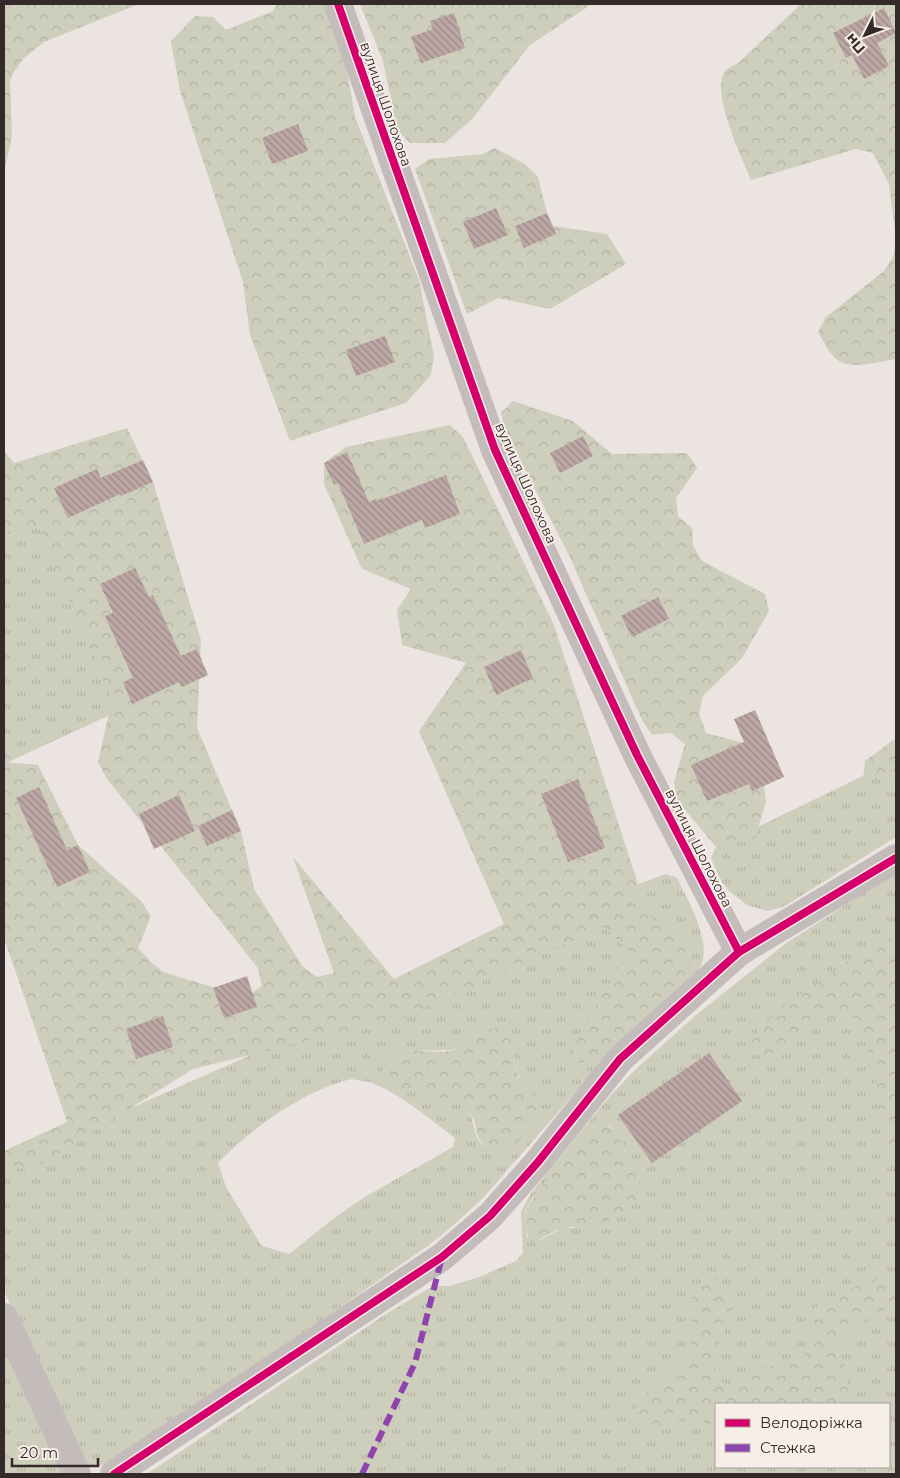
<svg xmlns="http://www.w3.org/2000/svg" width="900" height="1478" font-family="Montserrat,sans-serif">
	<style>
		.grass { fill: url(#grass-tufts); fill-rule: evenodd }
		.forest { fill: url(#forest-crowns) }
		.building { fill: url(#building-back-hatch) }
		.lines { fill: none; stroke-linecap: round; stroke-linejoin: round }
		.street { stroke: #c3bcba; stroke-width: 28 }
		.quiet { stroke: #8e44ad; stroke-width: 6; stroke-dasharray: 12 6; stroke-linecap: butt }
		.cycleway-casing { stroke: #f7eee8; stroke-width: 11 }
		.cycleway { stroke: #d6006c; stroke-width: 8 }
		.labels { text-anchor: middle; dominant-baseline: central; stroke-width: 4; stroke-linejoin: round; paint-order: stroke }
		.street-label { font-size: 14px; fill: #342a29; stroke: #f7eee8 }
	</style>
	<defs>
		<pattern id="grass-tufts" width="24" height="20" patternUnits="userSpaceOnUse" patternTransform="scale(1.25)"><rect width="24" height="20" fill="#cecebd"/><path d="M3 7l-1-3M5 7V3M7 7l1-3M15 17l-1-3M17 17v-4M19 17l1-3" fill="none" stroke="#b2b1a2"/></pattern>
		<pattern id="forest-crowns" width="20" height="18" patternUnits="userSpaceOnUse" patternTransform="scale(1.25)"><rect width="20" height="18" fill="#cecebd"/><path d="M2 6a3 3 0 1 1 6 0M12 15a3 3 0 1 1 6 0" fill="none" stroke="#b2b1a2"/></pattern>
		<pattern id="building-back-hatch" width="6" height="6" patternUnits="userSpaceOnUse" patternTransform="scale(1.25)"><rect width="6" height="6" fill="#bca7a4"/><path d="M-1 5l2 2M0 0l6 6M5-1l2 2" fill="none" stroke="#9a8886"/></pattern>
	</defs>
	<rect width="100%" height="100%" fill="#ebe4e1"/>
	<g class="grass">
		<path d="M4 508 50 517 123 709 4 764Z"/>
		<path d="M896 760V837L783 907 767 911 747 905 728 890 720 879 711 858 716 847Z"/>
		<path d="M896 872V1474H147L386 1314 433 1286H450L479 1277 516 1261 523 1253 521 1212 531 1193 609 1097 637 1068 695 1016 785 944ZM610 1125 616 1133 629 1159 573 1228H562L540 1240 527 1237C526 1228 523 1218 526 1210 536 1184 588 1145 610 1125ZM716 1404H889V1467H716Z"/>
		<path d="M666 874 677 878C688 900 712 942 701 966 699 970 695 974 692 978L594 1071 485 1196 456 1223 429 1245 319 1322 109 1462 100 1466H86L4 1291V1164L638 884ZM475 1034 512 1049C515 1068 515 1075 529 1088L495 1151 482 1144 477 1138 471 1116 464 1107 457 1102 391 1084 401 1051 451 1050 461 1046ZM352 1079C359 1081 366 1081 372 1083 397 1092 433 1121 455 1138L453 1147 363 1198 333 1219 289 1254 262 1246 226 1187 218 1163C252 1128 304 1090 352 1079Z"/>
		<path d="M4 1345 64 1474H4Z"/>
	</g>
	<g class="forest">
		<path d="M4 4H139L44 42 23 59 14 72 10 81 12 137 5 168 4 199Z"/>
		<path d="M276 4H327L342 39 355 117 419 280 434 356 431 375 406 403 290 441 250 335 243 282 180 91 171 41 195 16 213 17 226 30 273 11Z"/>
		<path d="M360 4H592L530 45 472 119 445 143H410L397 130 383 61Z"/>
		<path d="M801 4H896V359C881 361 852 370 839 361 829 354 824 342 818 332L826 317 884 271 893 257 896 240 889 184 873 153 856 149 751 180C742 158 713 97 723 75 726 68 732 66 738 63Z"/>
		<path d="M495 148 525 164 538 177 547 213 553 226 607 234 626 264 550 309 498 298 467 314 415 169 429 159 483 154Z"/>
		<path d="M513 401 573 421 612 454 687 453 697 468 676 498 678 516 692 528 693 546 702 561 765 594 769 611 742 658 703 696 699 714 706 733 760 747 766 802 755 838 716 847 677 800 674 782 685 744 671 733 652 735 642 720 568 553 505 431 501 413Z"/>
		<path d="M450 425 463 437 554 625 638 884 640 909 693 949 690 966 682 980 661 1006 612 1054 595 1061 561 1064 629 951 604 927 404 1017 193 1069 30 1171 4 1163V1151L67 1122 4 938V762L38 765 78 845 141 901 151 916 138 948 150 961 163 972 246 997 262 986 258 968 107 779 98 762 112 700 38 526 4 533V451L14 463 127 428 153 482 201 640 197 728 241 831 254 889 303 967 317 977 334 973 293 857 394 979 504 924 419 731 466 663 402 645 397 610 411 589 362 569 324 484V463L346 447Z"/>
		<path d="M896 738V768L863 780 865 761Z"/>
		<path d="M896 938V1161L887 1145 875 1073 858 1021 846 1010 767 1057 749 1054 753 1038 777 1011 879 939Z"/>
		<path d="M498 1027C515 1034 511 1056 516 1071 519 1079 524 1082 529 1089 543 1106 538 1117 526 1133 520 1140 512 1150 502 1152 498 1152 494 1151 491 1149 471 1138 481 1131 471 1115 467 1110 463 1106 457 1102L399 1087 381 1079C380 1073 382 1070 384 1064 395 1040 433 1057 453 1050 462 1047 468 1039 475 1034 482 1030 490 1029 498 1027Z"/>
		<path d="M604 1124C618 1127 621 1145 628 1157 632 1165 640 1174 640 1184 640 1211 610 1222 588 1226 579 1227 569 1226 561 1229 551 1231 543 1239 534 1242 525 1237 523 1220 526 1211 530 1200 581 1134 590 1129 594 1126 600 1125 604 1124Z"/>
		<path d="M719 1276 734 1307 713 1358 715 1376 729 1387 761 1367 797 1364 810 1349V1311L839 1292 879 1280 896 1286V1303L838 1340 850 1391 836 1404H716V1435L701 1419 682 1418 653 1435 638 1422 636 1405 690 1356 692 1299 701 1281Z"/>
	</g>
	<g class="building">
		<path d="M884 8 896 33 877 43 889 66 864 79 852 55 846 58 833 33Z"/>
		<path d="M454 13 465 48 421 63 411 37 433 29 430 21Z"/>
		<path d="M298 124 308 151 272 164 262 138Z"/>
		<path d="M496 208 508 235 474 249 463 222Z"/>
		<path d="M547 213 556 234 524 248 515 226Z"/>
		<path d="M385 336 395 362 356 376 346 350Z"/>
		<path d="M583 436 593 456 560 473 550 453Z"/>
		<path d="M347 452 369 502 376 499 377 501 446 475 460 514 425 528 422 520 364 544 338 483 334 485 324 463Z"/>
		<path d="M143 460 153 482 121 496 120 494 68 518 54 488 97 469 101 478Z"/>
		<path d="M135 568 149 597 153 595 181 656 197 649 208 675 182 687 179 682 132 704 123 682 133 678 105 616 113 613 100 584Z"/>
		<path d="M658 597 669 619 632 637 621 616Z"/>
		<path d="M521 650 533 678 496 695 484 667Z"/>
		<path d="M755 710 784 777 752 791 749 784 707 801 691 765 744 742 734 719Z"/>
		<path d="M578 779 605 848 568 862 541 794Z"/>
		<path d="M39 787 67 850 78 845 90 872 57 887 16 798Z"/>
		<path d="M179 795 195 831 154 849 139 814Z"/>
		<path d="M232 810 241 831 207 846 198 826Z"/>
		<path d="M247 976 257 1007 224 1018 213 988Z"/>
		<path d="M163 1016 173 1047 136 1059 126 1029Z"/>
		<path d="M709 1053 742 1101 652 1163 618 1115Z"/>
	</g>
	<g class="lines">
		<g class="street">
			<path d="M338 4 495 450 637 755 739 952"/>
			<path d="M4 1317 77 1474"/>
			<path d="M114 1474 442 1257 490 1216 538 1162 620 1059 739 952 896 858"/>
		</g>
		<path class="quiet" d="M362 1474 415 1363 442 1257"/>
		<g class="cycleway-casing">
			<g id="cycleway">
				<path d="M338 4 495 450 637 755 739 952"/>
				<path d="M114 1474 442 1257 490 1216 538 1162 620 1059 739 952 896 858"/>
			</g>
		</g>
		<use href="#cycleway" class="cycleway"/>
	</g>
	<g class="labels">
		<g class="street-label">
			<text transform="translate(386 104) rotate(71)">вулиця Шолохова</text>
			<text transform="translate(526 483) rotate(66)">вулиця Шолохова</text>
			<text transform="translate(699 848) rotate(63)">вулиця Шолохова</text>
		</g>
	</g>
	<rect width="900" height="1478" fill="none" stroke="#342a29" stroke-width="10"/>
	<rect x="715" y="1403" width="175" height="65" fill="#f7eee8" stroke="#a9a09c"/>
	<rect x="725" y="1419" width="25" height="8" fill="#d6006c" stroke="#a9a09c"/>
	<text x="760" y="1428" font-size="15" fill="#342a29">Велодоріжка</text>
	<rect x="725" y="1444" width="25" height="8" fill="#8e44ad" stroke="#a9a09c"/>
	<text x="760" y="1453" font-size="15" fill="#342a29">Стежка</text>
	<g transform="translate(865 35) rotate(228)" stroke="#f7eee8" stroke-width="4" paint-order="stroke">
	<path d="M0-4L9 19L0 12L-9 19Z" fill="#342a29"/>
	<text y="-8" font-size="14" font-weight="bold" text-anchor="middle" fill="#342a29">Пн</text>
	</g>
	<path d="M12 1458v8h86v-8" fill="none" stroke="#342a29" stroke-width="2.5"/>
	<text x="20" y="1458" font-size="15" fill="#342a29" stroke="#f7eee8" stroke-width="4" paint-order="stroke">20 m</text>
</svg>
